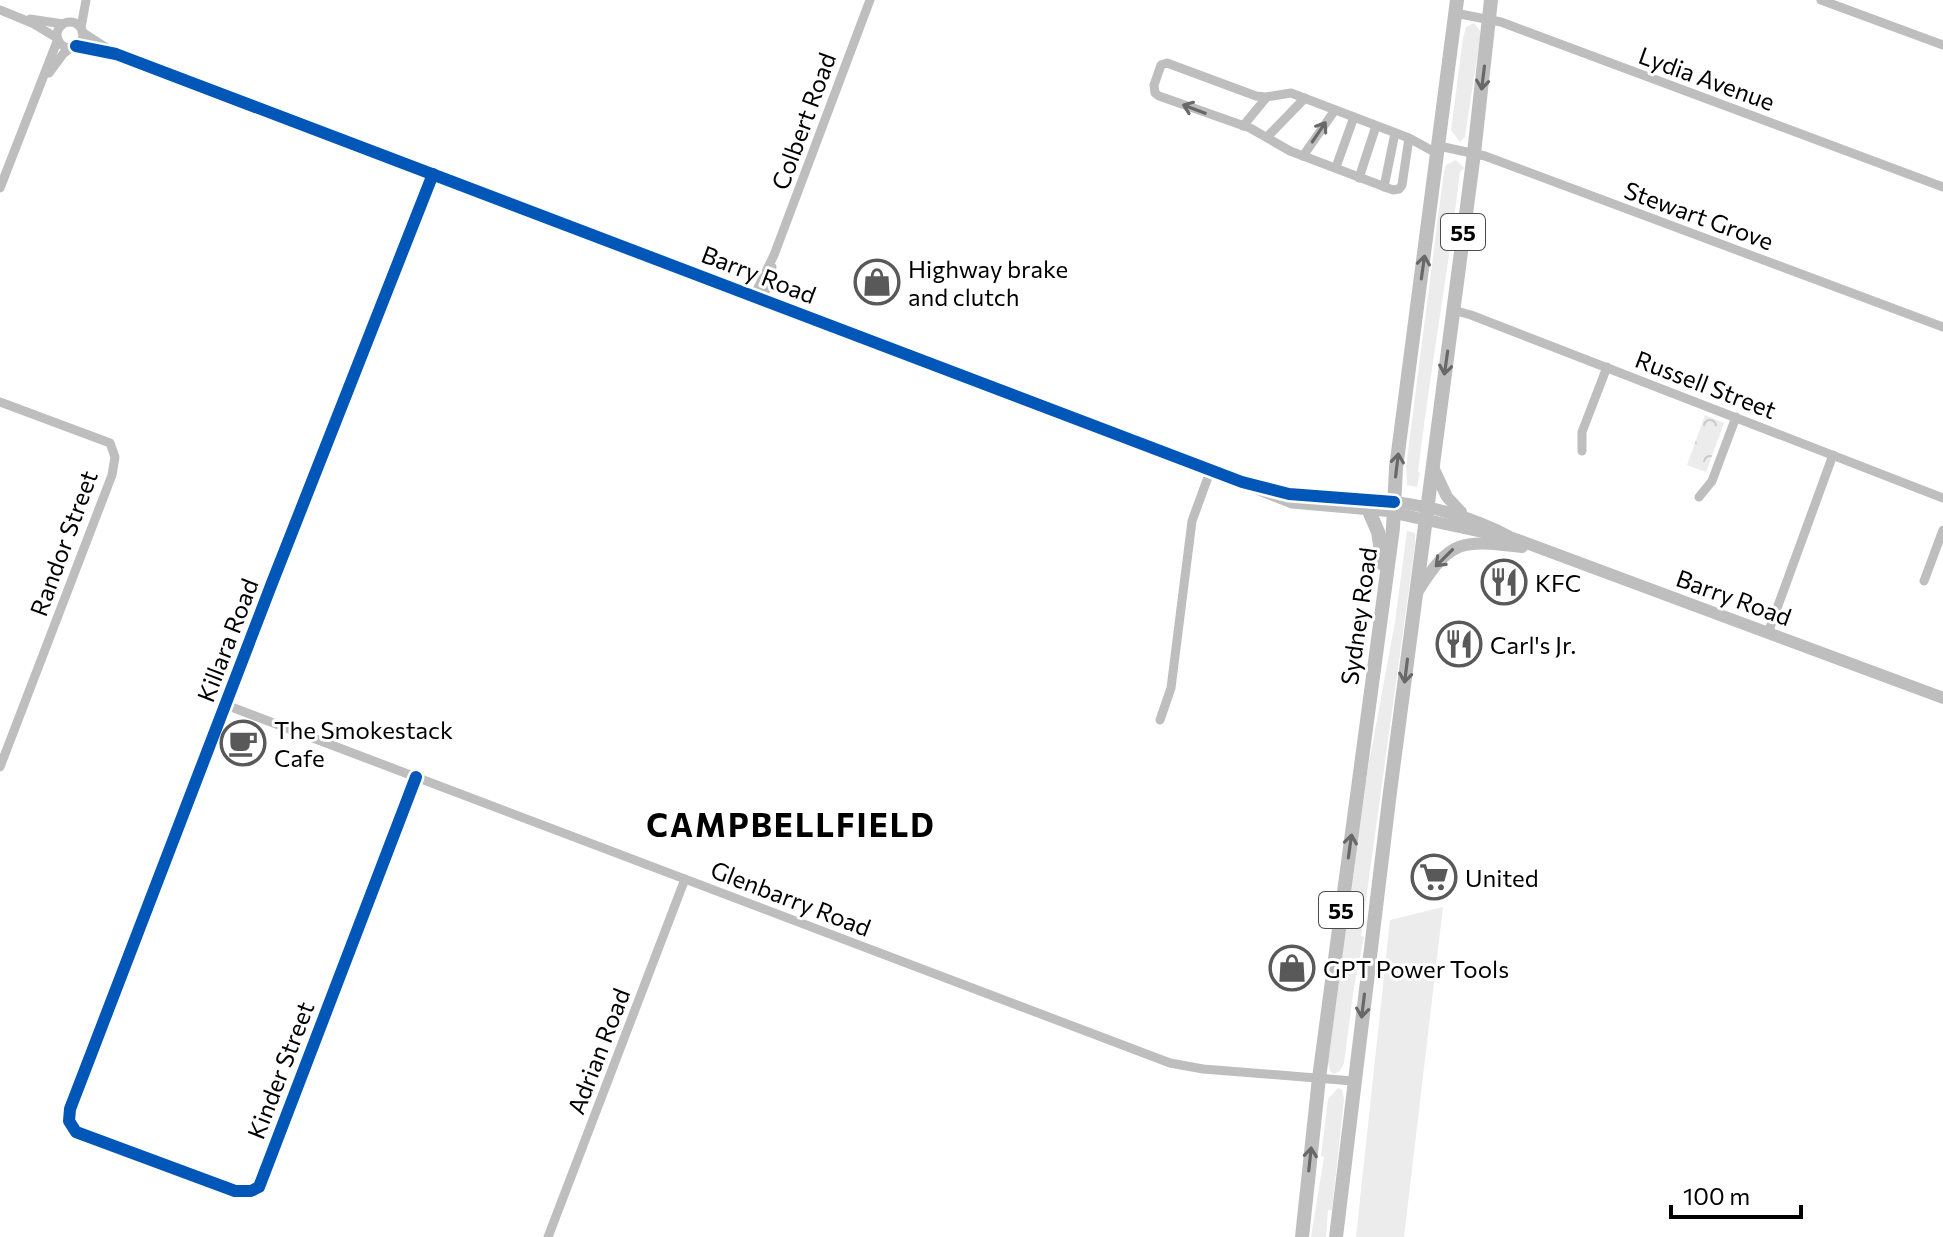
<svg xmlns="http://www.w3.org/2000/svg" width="1943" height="1237" font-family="Commissioner,sans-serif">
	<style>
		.green { fill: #ececec }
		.forest { fill: url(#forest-crowns) }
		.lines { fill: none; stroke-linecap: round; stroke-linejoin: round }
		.minor { stroke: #bebebe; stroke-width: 9 }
		.major { stroke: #bebebe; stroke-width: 12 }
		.highway { stroke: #bebebe; stroke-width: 14 }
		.cycleway-casing { stroke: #fff; stroke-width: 17 }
		.cycleway { stroke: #0057b8; stroke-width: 12 }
		.oneway { stroke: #686868 }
		.labels { text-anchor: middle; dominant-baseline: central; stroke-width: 6; stroke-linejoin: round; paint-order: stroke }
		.shield { fill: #fff; stroke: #4c4c4c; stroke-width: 2 }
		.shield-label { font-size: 22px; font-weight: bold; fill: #000 }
		.street-label { font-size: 24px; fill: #000; stroke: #fff }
		.poi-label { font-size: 24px; fill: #000; stroke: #fff; text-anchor: start }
		.district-label { font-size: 32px; font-weight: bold; letter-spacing: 2px; fill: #000; stroke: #fff }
	</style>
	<defs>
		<pattern id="forest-crowns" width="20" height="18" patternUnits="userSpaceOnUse" patternTransform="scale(2)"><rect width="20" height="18" fill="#ececec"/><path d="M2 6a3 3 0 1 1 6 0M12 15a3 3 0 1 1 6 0" fill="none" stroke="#c9c9c9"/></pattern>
	</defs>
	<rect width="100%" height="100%" fill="#fff"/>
	<g class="green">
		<path d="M1474 23 1480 31V38L1465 137 1460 142 1451 130 1463 38 1466 27Z"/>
		<path d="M1456 160 1464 168 1460 172C1448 273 1430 372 1418 472L1420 473 1417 487 1407 485 1406 467 1444 171 1446 165Z"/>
		<path d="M1407 531 1415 533V545L1361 936 1364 937 1354 987 1344 1063 1340 1071 1334 1074 1330 1071 1328 1062 1368 768 1395 622Z"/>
		<path d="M1443 907 1404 1237H1356L1390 920Z"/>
		<path d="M1338 1088 1342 1090 1344 1099 1332 1210H1328L1326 1237H1311L1324 1157 1321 1156 1328 1099Z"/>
	</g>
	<path class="forest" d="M1705 415 1724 423 1706 472 1687 465Z"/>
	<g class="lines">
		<g class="minor">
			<path d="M1821 0 1943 45"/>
			<path d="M0 10 32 23 57 38"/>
			<path d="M1455 13 1501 22 1943 187"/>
			<path d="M30 19 63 24"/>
			<circle cx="70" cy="35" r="13"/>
			<path d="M81 28 86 0"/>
			<path d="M82 32 110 50"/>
			<path d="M76 46 116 54 1242 482 1289 494 1394 502"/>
			<path d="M49 73 63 54 72 47"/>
			<path d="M1243 126 1266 98"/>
			<path d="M1267 137 1305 98"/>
			<path d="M1409 138 1402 185 1399 189 1393 190 1290 151 1250 128 1159 96 1155 93 1154 85 1161 65 1167 63 1256 96 1266 97 1291 93 1409 138 1438 154"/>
			<path d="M1439 146 1485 156 1943 327"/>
			<path d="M1303 156 1335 110"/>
			<path d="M1336 167 1354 117"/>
			<path d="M1359 178 1376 126"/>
			<path d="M1384 187 1395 133"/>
			<path d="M0 188 58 39"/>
			<path d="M754 296 774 255 870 0"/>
			<path d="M763 300 772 267"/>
			<path d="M1453 310 1471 315 1943 498"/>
			<path d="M0 402 110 443 115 457 112 475 0 767"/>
			<path d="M1582 451V432L1607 367"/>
			<path d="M1259 491 1292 504 1394 513"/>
			<path d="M1699 497 1712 481 1736 417"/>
			<path d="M1924 581 1943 530"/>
			<path d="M1768 633 1833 455"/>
			<path d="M226 705 1170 1063 1203 1069 1353 1081"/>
			<path d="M1160 720 1171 688 1192 521 1211 469"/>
			<path d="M416 777 259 1187 251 1191H235L76 1132 69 1121 70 1109 272 583 433 174"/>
			<path d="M548 1237 685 879"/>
		</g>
		<g class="major">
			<path d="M1432 465 1447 497 1461 512"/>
			<path d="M1394 502C1436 507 1473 517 1510 537L1943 698"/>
			<path d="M1394 513 1501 536"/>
			<path d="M1418 591C1451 538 1463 540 1522 547"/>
		</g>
		<g class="highway">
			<path d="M1369 511 1378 532 1383 564"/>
			<path d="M1302 1237 1319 1078 1393 528 1396 468 1457 0"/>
			<path d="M1336 1237 1390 792 1474 153 1491 0"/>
		</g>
		<g class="cycleway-casing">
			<g id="cycleway">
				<path d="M76 46 116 54 1242 482 1289 494 1394 502"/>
				<path d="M416 777 259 1187 251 1191H235L76 1132 69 1121 70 1109 272 583 433 174"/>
			</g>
		</g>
		<use href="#cycleway" class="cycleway"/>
	</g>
	<defs><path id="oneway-shaft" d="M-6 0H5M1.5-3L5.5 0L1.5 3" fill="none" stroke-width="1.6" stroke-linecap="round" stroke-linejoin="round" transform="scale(2)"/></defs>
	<g class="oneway">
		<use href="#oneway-shaft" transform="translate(1483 78) rotate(97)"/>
		<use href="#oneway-shaft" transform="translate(1194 109) rotate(-159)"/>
		<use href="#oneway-shaft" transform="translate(1319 132) rotate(-56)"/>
		<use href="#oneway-shaft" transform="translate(1423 267) rotate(-82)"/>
		<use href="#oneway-shaft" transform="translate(1446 363) rotate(98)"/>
		<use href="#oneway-shaft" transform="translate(1397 465) rotate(-83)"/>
		<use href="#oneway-shaft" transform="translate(1444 558) rotate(135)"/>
		<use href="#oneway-shaft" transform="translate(1406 671) rotate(97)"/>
		<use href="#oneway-shaft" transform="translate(1350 846) rotate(-82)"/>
		<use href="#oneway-shaft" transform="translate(1363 1006) rotate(97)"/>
		<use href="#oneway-shaft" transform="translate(1310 1159) rotate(-84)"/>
	</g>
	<defs>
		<g id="shop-ring" transform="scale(2.3)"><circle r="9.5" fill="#fff" stroke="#595959" stroke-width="1.5"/><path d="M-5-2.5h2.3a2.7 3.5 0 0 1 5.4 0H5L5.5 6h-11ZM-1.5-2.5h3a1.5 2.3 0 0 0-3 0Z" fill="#595959"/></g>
		<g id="restaurant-ring" transform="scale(2.3)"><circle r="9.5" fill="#fff" stroke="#595959" stroke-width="1.5"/><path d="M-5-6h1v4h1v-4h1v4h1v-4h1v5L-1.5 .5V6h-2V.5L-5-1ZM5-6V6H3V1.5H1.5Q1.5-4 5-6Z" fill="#595959"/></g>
		<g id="cafe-ring" transform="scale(2.3)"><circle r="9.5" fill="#fff" stroke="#595959" stroke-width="1.5"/><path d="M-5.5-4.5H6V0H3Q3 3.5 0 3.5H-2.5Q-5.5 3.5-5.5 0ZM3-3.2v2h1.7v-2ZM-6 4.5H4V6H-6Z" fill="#595959"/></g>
		<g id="supermarket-ring" transform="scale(2.3)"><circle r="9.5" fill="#fff" stroke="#595959" stroke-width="1.5"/><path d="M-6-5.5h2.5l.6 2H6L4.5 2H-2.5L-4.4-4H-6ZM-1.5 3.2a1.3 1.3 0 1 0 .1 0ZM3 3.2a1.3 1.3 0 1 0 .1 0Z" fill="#595959"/></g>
	</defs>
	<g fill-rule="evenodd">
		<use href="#shop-ring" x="877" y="282"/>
		<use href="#restaurant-ring" x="1504" y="582"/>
		<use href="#restaurant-ring" x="1459" y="644"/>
		<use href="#cafe-ring" x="243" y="743"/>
		<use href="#supermarket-ring" x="1434" y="877"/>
		<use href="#shop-ring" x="1292" y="968"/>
	</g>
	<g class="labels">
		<g class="shield">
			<rect x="1441" y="214" width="44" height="36" rx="6"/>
			<rect x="1319" y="892" width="44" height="36" rx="6"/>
		</g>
		<g class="shield-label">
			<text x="1463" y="232">55</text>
			<text x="1341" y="910">55</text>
		</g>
		<g class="street-label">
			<text transform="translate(1707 78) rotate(20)">Lydia Avenue</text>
			<text transform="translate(803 121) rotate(-70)">Colbert Road</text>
			<text transform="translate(1699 215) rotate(20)">Stewart Grove</text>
			<text transform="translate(759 274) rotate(21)">Barry Road</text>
			<text transform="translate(1706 384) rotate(21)">Russell Street</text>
			<text transform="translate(63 543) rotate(-70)">Randor Street</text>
			<text transform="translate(1734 597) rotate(20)">Barry Road</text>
			<text transform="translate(1358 616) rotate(-82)">Sydney Road</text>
			<text transform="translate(227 640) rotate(-69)">Killara Road</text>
			<text transform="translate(791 898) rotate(21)">Glenbarry Road</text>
			<text transform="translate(598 1051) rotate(-69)">Adrian Road</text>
			<text transform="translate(280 1070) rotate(-69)">Kinder Street</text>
		</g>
		<g class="poi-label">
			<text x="908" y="268">Highway brake<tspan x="908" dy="28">and clutch</tspan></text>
			<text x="1535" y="582">KFC</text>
			<text x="1490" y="644">Carl's Jr.</text>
			<text x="274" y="729">The Smokestack<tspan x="274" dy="28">Cafe</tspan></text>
			<text x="1465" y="877">United</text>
			<text x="1323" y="968">GPT Power Tools</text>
		</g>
		<g class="district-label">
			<text x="791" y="824">CAMPBELLFIELD</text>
		</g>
	</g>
	<path d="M1671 1205v12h130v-12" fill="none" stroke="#000000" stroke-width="4"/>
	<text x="1683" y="1205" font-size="24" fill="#000000" stroke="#ffffff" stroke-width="6" paint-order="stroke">100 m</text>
</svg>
